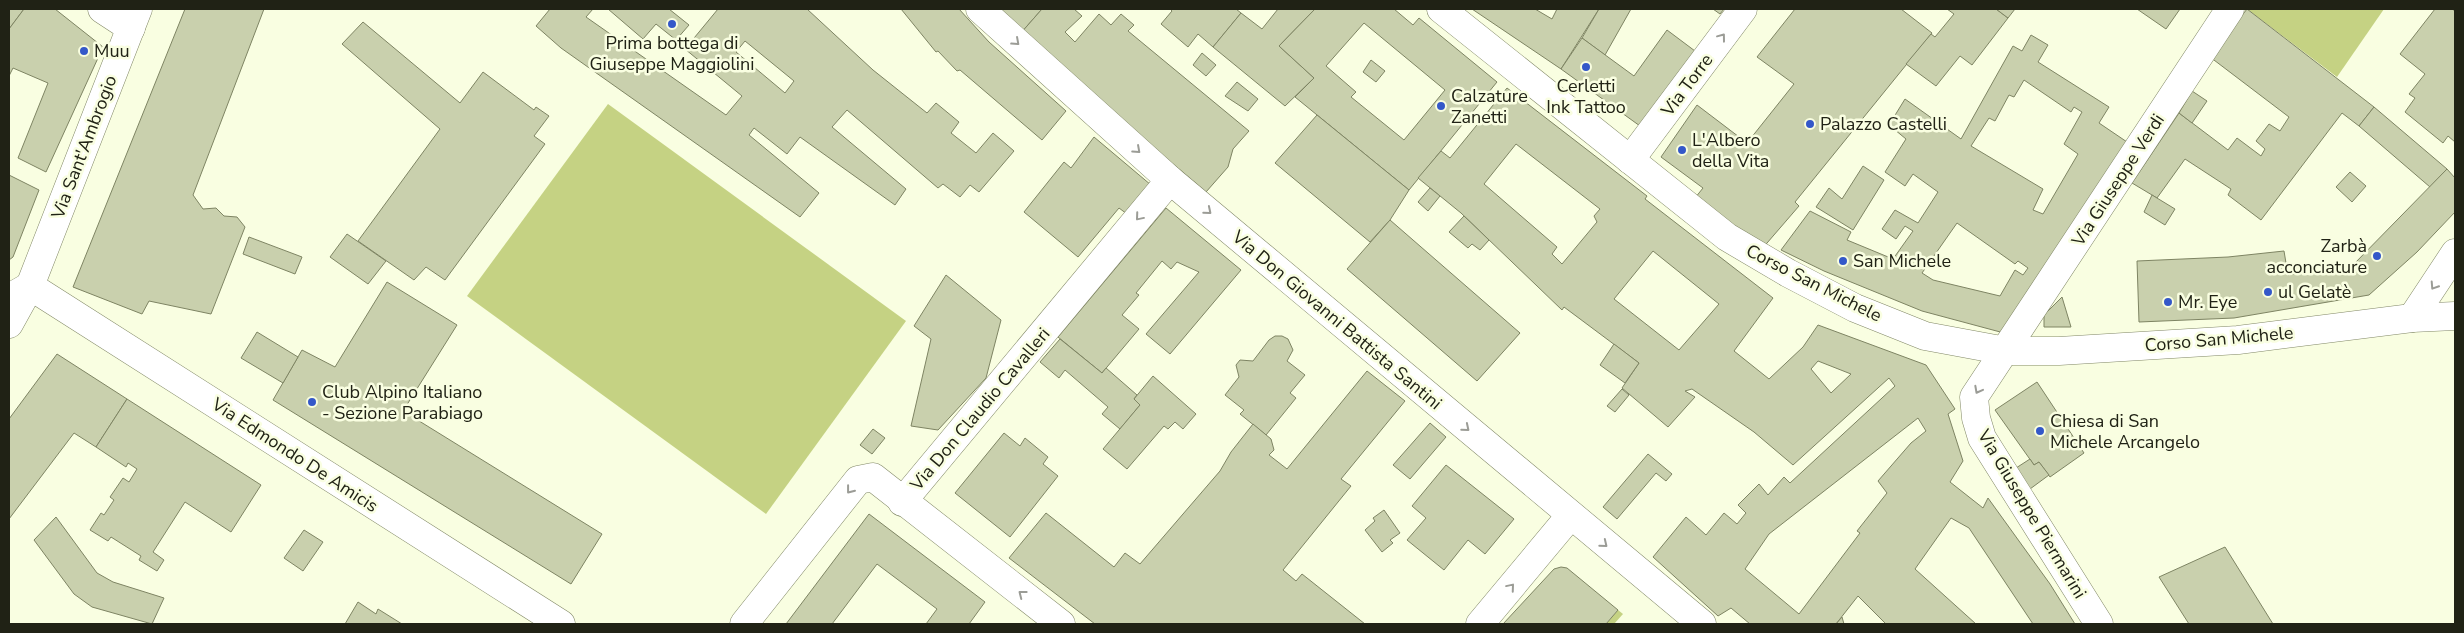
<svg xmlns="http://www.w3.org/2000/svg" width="2464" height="633" font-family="'Nunito Sans',sans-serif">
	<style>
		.green { fill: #c5d283 }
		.building { fill: #c9d0ad; stroke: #7e8463; fill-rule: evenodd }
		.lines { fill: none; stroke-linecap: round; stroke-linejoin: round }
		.street-casing { stroke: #828867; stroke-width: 29 }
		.street { stroke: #fff; stroke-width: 28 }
		.oneway { stroke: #9b9c96 }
		.poi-dot { fill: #3458c9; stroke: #f9fee1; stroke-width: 2 }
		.labels { text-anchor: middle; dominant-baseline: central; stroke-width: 5; stroke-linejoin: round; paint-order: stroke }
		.poi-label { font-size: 18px; fill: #202215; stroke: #f9fee1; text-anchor: start }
		.street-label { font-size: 18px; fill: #202215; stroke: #f9fee1 }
	</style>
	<rect width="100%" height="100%" fill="#f9fee1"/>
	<g class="green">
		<path d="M2247 9H2384L2337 77Z"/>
		<path d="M608 104 906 321 766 514 467 296Z"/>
		<path d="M1618 610 1623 614 1614 624H1606Z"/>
	</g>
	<g class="building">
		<path d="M9 9H24L9 29Z"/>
		<path d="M24 9H55L103 47 46 172 18 158 48 83 13 68 9 76V29Z"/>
		<path d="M185 9H264L193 195 203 209 216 208 224 216 237 217 245 227 211 314 149 301 142 314 73 287Z"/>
		<path d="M550 9H593L586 17 726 115 742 96 685 49 718 9H807L873 70 927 113 936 103 959 122 951 133 976 153 993 133 1014 151 979 192 970 185 960 197 943 184 938 188 847 110 832 127 906 189 895 205 800 137 787 154 754 128 749 135 819 193 800 217 561 48 536 26ZM745 41 794 81 785 93 736 52Z"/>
		<path d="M608 9H669L689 25 676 40 656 24 643 39Z"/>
		<path d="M901 9H959L989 42 1066 111 1042 140 960 70 957 71 938 51 936 52Z"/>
		<path d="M993 9H1042L1020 34Z"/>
		<path d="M1042 9H1074L1082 16 1065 32 1075 42 1099 14 1111 25 1121 14 1134 25 1128 31 1249 131 1233 149 1228 167 1206 192 1020 34Z"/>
		<path d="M1170 9H1236L1241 13 1213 47 1198 34 1188 47 1161 24 1172 11Z"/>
		<path d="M1278 9H1315L1279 46 1314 78 1285 106 1213 47 1241 13 1262 29Z"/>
		<path d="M1315 9H1394L1413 25 1419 18 1497 82 1409 190 1295 97 1314 78 1279 46ZM1364 23 1445 90 1404 140 1351 97 1356 92 1326 66Z"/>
		<path d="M1472 9H1535L1552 19 1557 9H1599L1561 69Z"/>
		<path d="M1599 9H1631L1605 55 1582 38Z"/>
		<path d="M1713 9H1724L1720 14Z"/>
		<path d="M1795 9H1901L1932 33 1795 202 1799 206 1761 250 1695 198 1703 188 1661 157 1697 105 1747 143 1794 84 1757 57Z"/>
		<path d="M1947 9H1996L2008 18 1972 65 1960 56 1936 86 1906 64 1931 34 1935 37 1954 14Z"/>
		<path d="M1996 9H2015L2008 18Z"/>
		<path d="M2137 9H2180L2166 29Z"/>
		<path d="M2247 9 2374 107 2359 126 2342 113 2261 220 2228 195 2231 189 2185 159 2157 198 2132 183 2179 113 2228 150 2237 138 2261 156 2265 149 2256 141 2269 124 2280 131 2289 117 2210 57Z"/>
		<path d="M2435 9H2452L2455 11V142L2448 136 2443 143 2405 112 2415 98 2409 94 2425 74 2400 54Z"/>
		<path d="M363 22 460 103 483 72 534 110 536 107 549 116 534 136 545 144 445 280 426 267 414 280 358 241 440 129 342 44Z"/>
		<path d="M1667 30 1695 51 1640 126 1561 69 1582 38 1634 76Z"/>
		<path d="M2031 35 2048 45 2038 62 2109 107 2099 123 2130 144 2004 333 1922 311 1824 271 1781 250 1810 211 1851 232 1847 240 1893 259 1913 231 1905 226 1896 239 1882 229 1895 210 1918 223 1938 192 1913 174 1905 186 1885 172 1906 139 1889 125 1905 99 1961 139 2013 46 2022 51ZM2024 80 2071 112 2074 107 2082 112 2064 144 2078 154 2043 214 2033 210 2043 189 1971 146 1989 118 1995 121 2009 95 2014 97ZM1957 223 2015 264 2018 261 2028 268 2023 275 2015 270 2000 296 1933 280 1922 273Z"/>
		<path d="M1202 53 1216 65 1206 76 1193 65Z"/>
		<path d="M1371 60 1385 71 1376 82 1363 72Z"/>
		<path d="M1237 82 1258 99 1248 111 1225 96Z"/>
		<path d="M1507 88 1647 196 1645 199 1773 298 1734 351 1769 379 1803 347 1818 325 1926 365 1955 409 1948 414 1963 461 1950 482 1983 508 1988 498 2050 584 2075 624H2033L1969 528 1951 518 1915 569 1976 624H1886L1858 596 1836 624H1750L1731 608 1718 616 1653 557 1686 517 1706 535 1724 513 1737 524 1746 513 1738 505 1759 484 1768 495 1784 477 1790 483 1895 386 1889 378 1793 465 1754 432 1692 389 1685 391 1695 397 1668 427 1622 388 1639 363 1564 307 1562 310 1461 213 1418 178 1441 151 1450 158ZM1516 144 1600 209 1594 216 1597 222 1562 264 1552 254 1557 247 1484 184ZM1653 251 1719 304 1679 350 1614 299ZM1818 361 1851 374 1831 393 1811 369ZM1918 418 1926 431 1911 443 1878 481 1887 493 1857 531 1860 533 1799 614 1745 569 1769 534Z"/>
		<path d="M2192 91 2207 101 2192 123 2179 113Z"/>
		<path d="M2374 107 2447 169 2430 187 2359 126Z"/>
		<path d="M1317 115 1409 190 1390 220 1370 242 1275 163Z"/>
		<path d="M1094 137 1151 185 1127 214 1119 208 1078 257 1024 212 1064 162 1071 168Z"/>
		<path d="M1863 166 1884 180 1853 230 1816 207 1829 188 1842 199Z"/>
		<path d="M2447 169 2455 178V212L2417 252 2369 295 2234 318 2139 322 2137 261 2228 257 2284 251 2288 275 2353 265Z"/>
		<path d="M2350 172 2366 186 2352 202 2336 187Z"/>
		<path d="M9 175 39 190 13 257 9 260Z"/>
		<path d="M1430 188 1440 196 1428 211 1418 202Z"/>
		<path d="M2152 195 2175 209 2165 225 2144 212Z"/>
		<path d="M1166 208 1241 270 1170 354 1146 334 1199 272 1177 262 1171 269 1162 261 1136 293 1139 295 1122 315 1139 329 1102 373 1058 337Z"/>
		<path d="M1464 216 1489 240 1480 250 1472 244 1468 248 1449 232Z"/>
		<path d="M1390 220 1520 333 1477 381 1347 269Z"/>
		<path d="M347 234 386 261 368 284 330 257Z"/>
		<path d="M249 237 302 257 295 274 243 254Z"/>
		<path d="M946 275 1001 320 986 378 938 430 911 426 931 339 914 326Z"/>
		<path d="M387 282 457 325 403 411 602 534 571 584 273 400 302 350 335 367Z"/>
		<path d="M2062 297 2071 327H2044V315Z"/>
		<path d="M257 332 298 357 283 383 241 358Z"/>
		<path d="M1275 336H1282L1288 339 1293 350 1287 361 1305 375 1290 393 1296 398 1266 435 1240 414 1244 410 1225 395 1239 377 1236 365 1240 360 1253 361 1269 340Z"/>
		<path d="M1060 339 1102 373 1106 368 1137 395 1134 399 1140 405 1120 429 1102 414 1108 407 1065 370 1059 378 1040 362Z"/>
		<path d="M1614 344 1639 363 1625 383 1600 365Z"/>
		<path d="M57 354 127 399 96 447 74 433 9 519V419Z"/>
		<path d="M1367 371 1405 401 1341 479 1351 486 1283 570 1296 581 1302 574 1365 624H1095L1009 558 1046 513 1114 567 1125 553 1140 564 1220 471 1231 452 1253 424 1271 439 1274 450 1269 455 1287 469Z"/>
		<path d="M1153 376 1196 414 1183 429 1175 422 1168 429 1164 426 1127 469 1103 449 1140 405 1134 399Z"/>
		<path d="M2037 382 2084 453 2050 477 2039 462 2034 465 1995 410Z"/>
		<path d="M1622 389 1629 395 1615 412 1607 406Z"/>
		<path d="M127 399 261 485 231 532 185 502 153 552 164 560 157 571 139 560 141 556 111 537 108 541 90 530 101 513 104 515 114 500 110 497 123 478 129 482 137 469 128 463 126 467 96 447Z"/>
		<path d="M1430 423 1446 437 1410 479 1393 465Z"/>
		<path d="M873 429 885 438 872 454 860 445Z"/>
		<path d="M1004 433 1020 446 1025 438 1048 457 1043 464 1058 476 1010 537 955 493Z"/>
		<path d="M1648 454 1672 474 1666 481 1656 473 1617 519 1603 507Z"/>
		<path d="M2030 459 2034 465 2039 462 2049 475 2030 489 2016 468Z"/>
		<path d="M1446 465 1514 519 1485 554 1468 540 1444 570 1407 540 1426 518 1412 506Z"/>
		<path d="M1384 510 1400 533 1390 540 1393 543 1382 552 1365 530 1375 521 1373 518Z"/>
		<path d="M869 514 985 602 969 624H926L937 609 877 564 832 624H786Z"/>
		<path d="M56 517 97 573 113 582 164 598 152 624 92 607 74 594 34 540Z"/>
		<path d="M304 530 323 542 303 571 284 558Z"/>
		<path d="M2225 547 2273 624H2189L2159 577Z"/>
		<path d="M1561 567 1567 568 1618 610 1606 624H1503L1554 569Z"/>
		<path d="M358 602 376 614 378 609 402 624H345Z"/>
		<path d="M1842 617 1844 624H1836Z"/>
	</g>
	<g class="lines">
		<g class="street-casing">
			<g id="street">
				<path d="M102 9 131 28"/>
				<path d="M980 9 1170 180 1702 624"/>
				<path d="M1441 9 1727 237 1788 273 1855 308 1925 336 2006 351H2059L2238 340 2412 318 2455 316"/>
				<path d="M1630 160 1743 9"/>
				<path d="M9 298 30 286 561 624"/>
				<path d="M2412 318 2455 253"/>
				<path d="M9 324 30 286 138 9"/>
				<path d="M902 502 1170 180"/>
				<path d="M744 624 858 480 873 477 1061 624"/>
				<path d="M1480 624 1570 516"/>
				<path d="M2099 624 1982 438 1976 418 1974 397 2230 9"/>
			</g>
		</g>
		<use href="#street" class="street"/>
	</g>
	<defs><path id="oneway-chevron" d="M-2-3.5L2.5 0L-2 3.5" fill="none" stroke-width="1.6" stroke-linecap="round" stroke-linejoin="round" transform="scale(1.25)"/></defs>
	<g class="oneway">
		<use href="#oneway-chevron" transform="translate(1722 37) rotate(-53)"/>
		<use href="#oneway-chevron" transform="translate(1016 42) rotate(42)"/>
		<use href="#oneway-chevron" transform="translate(1137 150) rotate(42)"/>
		<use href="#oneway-chevron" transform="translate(1208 211) rotate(40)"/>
		<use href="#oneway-chevron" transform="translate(1139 217) rotate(130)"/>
		<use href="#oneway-chevron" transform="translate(2434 286) rotate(123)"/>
		<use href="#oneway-chevron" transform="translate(1978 390) rotate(118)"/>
		<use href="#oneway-chevron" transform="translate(1466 428) rotate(40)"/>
		<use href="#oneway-chevron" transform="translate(850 490) rotate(128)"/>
		<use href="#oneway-chevron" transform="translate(1604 544) rotate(39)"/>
		<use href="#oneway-chevron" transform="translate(1511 587) rotate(-50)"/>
		<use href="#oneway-chevron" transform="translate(1022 594) rotate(-142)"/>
	</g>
	<g class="poi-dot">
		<circle cx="672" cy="24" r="5"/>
		<circle cx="84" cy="51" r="5"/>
		<circle cx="1586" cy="67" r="5"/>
		<circle cx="1441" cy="106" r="5"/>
		<circle cx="1810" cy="124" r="5"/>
		<circle cx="1682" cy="150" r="5"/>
		<circle cx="2377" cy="256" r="5"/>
		<circle cx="1843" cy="261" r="5"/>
		<circle cx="2268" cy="292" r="5"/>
		<circle cx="2168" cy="302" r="5"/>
		<circle cx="312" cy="402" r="5"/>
		<circle cx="2040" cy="431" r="5"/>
	</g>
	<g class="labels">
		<g class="poi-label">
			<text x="672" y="43" text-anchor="middle">Prima bottega di<tspan x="672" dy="21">Giuseppe Maggiolini</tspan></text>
			<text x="94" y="51">Muu</text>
			<text x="1586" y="86" text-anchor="middle">Cerletti<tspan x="1586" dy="21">Ink Tattoo</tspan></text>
			<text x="1451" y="96">Calzature<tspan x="1451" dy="21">Zanetti</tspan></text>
			<text x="1820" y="124">Palazzo Castelli</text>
			<text x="1692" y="140">L'Albero<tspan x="1692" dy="21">della Vita</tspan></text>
			<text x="2367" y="246" text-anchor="end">Zarbà<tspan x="2367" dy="21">acconciature</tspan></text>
			<text x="1853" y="261">San Michele</text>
			<text x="2278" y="292">ul Gelatè</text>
			<text x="2178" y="302">Mr. Eye</text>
			<text x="322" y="392">Club Alpino Italiano<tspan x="322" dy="21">- Sezione Parabiago</tspan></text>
			<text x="2050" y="421">Chiesa di San<tspan x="2050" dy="21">Michele Arcangelo</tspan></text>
		</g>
		<g class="street-label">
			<text transform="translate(1687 85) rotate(-53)">Via Torre</text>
			<text transform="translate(84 147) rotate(-69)">Via Sant'Ambrogio</text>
			<text transform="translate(2118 180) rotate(-57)">Via Giuseppe Verdi</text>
			<text transform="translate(1814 283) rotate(27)">Corso San Michele</text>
			<text transform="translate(1337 320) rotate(40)">Via Don Giovanni Battista Santini</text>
			<text transform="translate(2219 339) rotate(-5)">Corso San Michele</text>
			<text transform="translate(980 409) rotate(-50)">Via Don Claudio Cavalleri</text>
			<text transform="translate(295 455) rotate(33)">Via Edmondo De Amicis</text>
			<text transform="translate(2032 514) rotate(59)">Via Giuseppe Piermarini</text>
		</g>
	</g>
	<rect width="2464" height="633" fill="none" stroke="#202215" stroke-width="20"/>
</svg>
